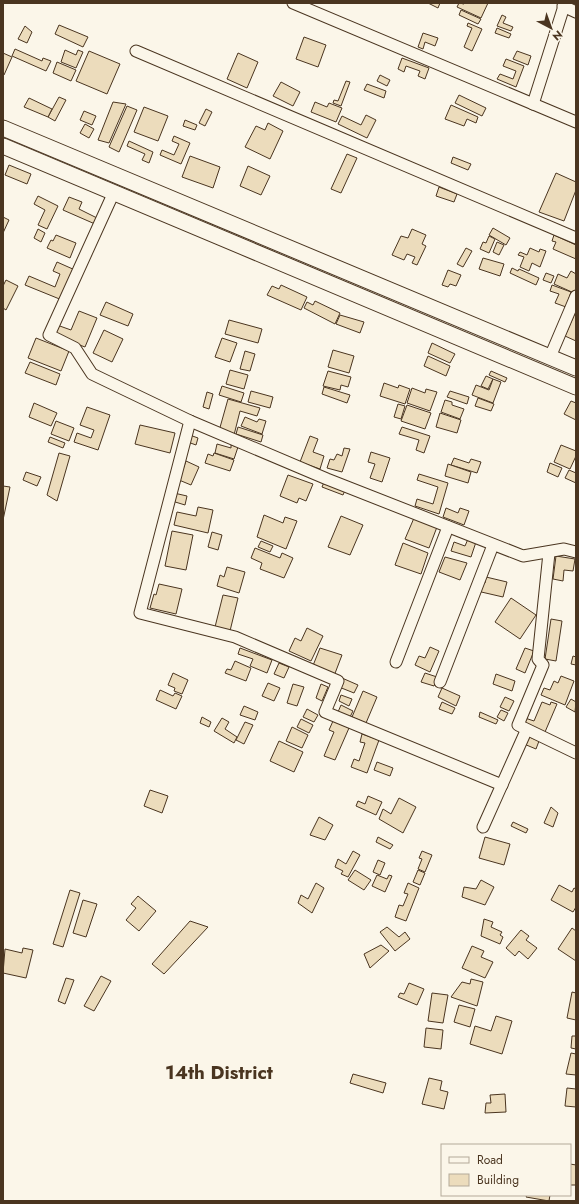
<svg xmlns="http://www.w3.org/2000/svg" width="579" height="1204" font-family="Jost,sans-serif">
	<style>
		.building { fill: #ecdcbc; stroke: #4a3520 }
		.lines { fill: none; stroke-linecap: round; stroke-linejoin: round }
		.minor-casing { stroke: #4a3520; stroke-width: 13 }
		.secondary-casing { stroke: #4a3520; stroke-width: 17 }
		.minor { stroke: #fbf6e9; stroke-width: 11 }
		.secondary { stroke: #fbf6e9; stroke-width: 15 }
		.labels { text-anchor: middle; dominant-baseline: central; stroke-width: 3; stroke-linejoin: round; paint-order: stroke }
		.district-label { font-size: 19px; font-weight: bold; fill: #4a3520; stroke: #fbf6e9 }
	</style>
	<rect width="100%" height="100%" fill="#fbf6e9"/>
	<g class="building">
		<path d="M428 3H440L438 8Z"/>
		<path d="M459 3 464 4 465 3H488L481 18 457 7Z"/>
		<path d="M461 10 481 19 478 24 459 15Z"/>
		<path d="M502 15 506 17 503 23 513 27 511 31 497 26Z"/>
		<path d="M468 23 482 29 472 51 464 47 472 28 467 26Z"/>
		<path d="M59 25 88 37 83 47 55 34Z"/>
		<path d="M25 26 32 32 27 43 18 39Z"/>
		<path d="M497 28 511 34 509 38 495 33Z"/>
		<path d="M423 33 438 38 435 46 425 42 423 49 418 47Z"/>
		<path d="M304 37 326 45 318 67 296 59Z"/>
		<path d="M15 49 42 61 43 58 51 61 46 71 12 56Z"/>
		<path d="M65 50 76 55 78 50 83 52 76 68 61 62Z"/>
		<path d="M89 51 120 64 107 94 76 81Z"/>
		<path d="M517 51 531 56 528 65 513 59Z"/>
		<path d="M3 53 12 57 4 75H3Z"/>
		<path d="M238 53 258 62 247 88 227 79Z"/>
		<path d="M402 58 429 68 425 79 418 76 420 71 406 66 404 72 398 69Z"/>
		<path d="M506 59 524 66 516 87 497 79 500 74 513 79 516 71 503 66Z"/>
		<path d="M57 62 76 70 71 81 53 73Z"/>
		<path d="M380 75 390 80 387 86 377 81Z"/>
		<path d="M346 81 350 82 341 106 333 103 334 100 338 101Z"/>
		<path d="M281 82 300 92 293 106 273 96Z"/>
		<path d="M367 84 386 91 384 98 364 90Z"/>
		<path d="M459 95 486 108 482 116 455 103Z"/>
		<path d="M59 97 66 100 55 121 48 117Z"/>
		<path d="M29 98 52 109 48 117 24 107Z"/>
		<path d="M113 102 126 104 109 143 98 140Z"/>
		<path d="M315 102 327 107 329 103 342 108 336 122 311 112Z"/>
		<path d="M451 105 478 117 476 123 467 119 464 126 445 119Z"/>
		<path d="M127 106 137 110 119 152 109 147Z"/>
		<path d="M144 107 168 116 158 141 134 132Z"/>
		<path d="M206 109 212 112 205 126 199 123Z"/>
		<path d="M84 111 96 116 92 125 80 120Z"/>
		<path d="M366 115 376 120 367 138 338 124 342 116 361 125Z"/>
		<path d="M185 120 197 125 195 130 183 126Z"/>
		<path d="M268 123 283 131 270 159 245 147 256 126 265 130Z"/>
		<path d="M85 124 94 129 89 138 80 133Z"/>
		<path d="M174 136 190 143 181 164 160 155 162 150 174 155 179 144 172 141Z"/>
		<path d="M129 141 153 152 149 163 142 160 145 154 127 146Z"/>
		<path d="M347 154 357 158 341 193 331 189Z"/>
		<path d="M190 156 220 167 213 188 182 177Z"/>
		<path d="M453 157 471 164 468 170 451 163Z"/>
		<path d="M9 165 31 174 27 184 5 175Z"/>
		<path d="M248 166 270 176 261 195 240 186Z"/>
		<path d="M556 173 576 182V190L564 221 539 212Z"/>
		<path d="M439 187 457 194 454 202 436 196Z"/>
		<path d="M38 196 58 206 47 229 38 225 45 210 34 204Z"/>
		<path d="M69 197 82 202 79 209 97 218 95 224 63 210Z"/>
		<path d="M3 217 9 220 3 233Z"/>
		<path d="M493 228 510 238 506 245 489 235Z"/>
		<path d="M38 229 45 233 41 242 34 238Z"/>
		<path d="M412 229 426 235 422 244 426 246 417 265 412 263 415 257 407 254 404 260 392 255 401 236 408 238Z"/>
		<path d="M56 235 76 243 70 258 47 248 51 240 53 241Z"/>
		<path d="M554 235 576 245V259L553 249 556 242 552 241Z"/>
		<path d="M489 236 495 239 489 253 480 249 483 242 486 243Z"/>
		<path d="M497 242 504 245 499 255 493 252Z"/>
		<path d="M466 248 472 251 463 267 457 264Z"/>
		<path d="M530 248 539 252 540 249 546 251 540 267 532 263 529 271 520 267 524 257 518 255 520 252 527 255Z"/>
		<path d="M483 258 504 264 500 276 479 269Z"/>
		<path d="M57 262 75 270 62 300 25 285 29 276 55 287 60 274 53 271Z"/>
		<path d="M512 268 518 271 519 269 539 278 536 285 510 273Z"/>
		<path d="M448 270 461 275 456 286 450 284 448 287 442 285Z"/>
		<path d="M571 271 576 274V288L574 293 554 284 558 274 567 278Z"/>
		<path d="M546 273 554 276 551 283 543 280Z"/>
		<path d="M6 280 18 286 6 310 3 308V286Z"/>
		<path d="M281 285 307 297 301 310 267 295 272 286 279 289Z"/>
		<path d="M552 285 571 292 566 307 555 303 559 294 550 291Z"/>
		<path d="M315 301 340 313 335 324 304 308 307 302 313 305Z"/>
		<path d="M106 302 133 314 128 326 100 315Z"/>
		<path d="M79 311 97 318 85 347 53 335 57 325 71 330Z"/>
		<path d="M575 313 576 314V341L565 336Z"/>
		<path d="M340 315 364 322 360 333 336 324Z"/>
		<path d="M229 320 262 329 258 343 225 334Z"/>
		<path d="M104 330 123 339 112 362 93 353Z"/>
		<path d="M36 338 69 351 61 371 28 358Z"/>
		<path d="M222 338 237 343 230 362 215 357Z"/>
		<path d="M432 343 455 354 450 363 428 353Z"/>
		<path d="M333 350 354 356 349 373 328 367Z"/>
		<path d="M245 351 255 354 250 371 240 369Z"/>
		<path d="M428 356 450 366 446 376 424 366Z"/>
		<path d="M30 362 60 374 56 385 25 373Z"/>
		<path d="M230 370 248 375 244 389 226 384Z"/>
		<path d="M328 371 351 377 348 387 341 385 340 390 323 386Z"/>
		<path d="M491 371 507 378 505 382 489 375Z"/>
		<path d="M486 376 493 379 488 389 481 386Z"/>
		<path d="M493 379 501 382 493 403 472 395 476 385 489 390Z"/>
		<path d="M384 383 398 388 399 385 410 389 405 404 380 396Z"/>
		<path d="M222 386 244 393 241 402 219 395Z"/>
		<path d="M324 387 350 395 347 403 322 394Z"/>
		<path d="M412 388 425 393 426 389 437 392 430 411 407 403Z"/>
		<path d="M251 391 273 397 270 408 248 402Z"/>
		<path d="M450 391 469 397 467 404 447 397Z"/>
		<path d="M207 392 213 394 209 409 203 407Z"/>
		<path d="M478 398 494 404 491 411 475 406Z"/>
		<path d="M228 399 260 408 257 416 240 411 234 435 219 431Z"/>
		<path d="M445 400 452 402V405L464 409 460 419 441 412Z"/>
		<path d="M571 401 576 403V420L564 414Z"/>
		<path d="M34 403 57 413 51 426 29 417Z"/>
		<path d="M398 404 405 406 401 419 394 417Z"/>
		<path d="M407 405 431 413 425 429 401 421Z"/>
		<path d="M87 407 110 415 98 450 74 442 77 433 91 438 94 430 80 425Z"/>
		<path d="M440 413 461 420 457 433 436 427Z"/>
		<path d="M245 417 257 422 259 419 266 421 262 434 241 426Z"/>
		<path d="M56 421 74 428 69 441 51 434Z"/>
		<path d="M140 425 175 433 170 453 135 444Z"/>
		<path d="M238 427 263 435 261 442 236 434Z"/>
		<path d="M402 427 430 436 424 453 416 450 419 440 399 434Z"/>
		<path d="M187 434 198 438 196 445 185 441Z"/>
		<path d="M310 436 318 439 313 452 324 456 320 469 300 462Z"/>
		<path d="M50 437 65 443 63 448 48 442Z"/>
		<path d="M217 444 231 448V445L238 447 234 459 215 453Z"/>
		<path d="M561 445 576 451V456L570 469 554 462Z"/>
		<path d="M344 448 350 449 342 472 327 468 330 459 334 460 337 454 342 456Z"/>
		<path d="M371 452 390 458 382 482 370 478 375 464 368 462Z"/>
		<path d="M59 453 70 456 57 501 47 495Z"/>
		<path d="M214 453 234 460 230 471 205 463 208 454 213 456Z"/>
		<path d="M454 458 469 463 471 459 481 462 477 473 451 465Z"/>
		<path d="M186 461 199 467 191 485 179 480Z"/>
		<path d="M550 463 562 468 558 477 547 472Z"/>
		<path d="M448 464 471 472 468 483 445 476Z"/>
		<path d="M569 470 576 473V483L565 478Z"/>
		<path d="M26 472 41 477 37 486 23 480Z"/>
		<path d="M419 474 448 483 439 514 415 506 417 499 433 504 438 487 417 480Z"/>
		<path d="M288 475 313 484 306 501 299 498 297 503 280 496Z"/>
		<path d="M325 480 346 488 343 495 322 487Z"/>
		<path d="M3 486 10 487 3 520Z"/>
		<path d="M174 493 187 496 185 505 172 501Z"/>
		<path d="M198 507 213 510 208 533 174 525 177 512 196 516Z"/>
		<path d="M446 508 458 513 460 508 469 511 464 525 443 517Z"/>
		<path d="M264 515 283 523 285 517 297 521 286 549 257 537Z"/>
		<path d="M341 516 363 525 350 555 328 547Z"/>
		<path d="M414 518 437 527 429 548 405 539Z"/>
		<path d="M172 531 193 535 186 570 165 566Z"/>
		<path d="M212 532 222 535 218 550 208 547Z"/>
		<path d="M468 539 476 542 471 557 451 551 454 542 465 546Z"/>
		<path d="M261 541 273 546 270 552 258 547Z"/>
		<path d="M403 543 428 553 421 574 395 565Z"/>
		<path d="M255 548 280 558 282 553 293 558 284 578 260 569 262 563 251 558Z"/>
		<path d="M556 556 575 559 573 571 564 570 563 581 553 579Z"/>
		<path d="M445 557 467 563 460 580 439 572Z"/>
		<path d="M227 567 245 572 239 593 217 586 220 575 224 577Z"/>
		<path d="M486 577 507 582 503 597 477 591 480 581 485 583Z"/>
		<path d="M159 584 182 589 176 614 150 608 154 594 156 595Z"/>
		<path d="M223 595 238 598 230 631 215 627Z"/>
		<path d="M511 598 536 615 520 639 495 622Z"/>
		<path d="M551 619 562 621 556 661 545 659Z"/>
		<path d="M307 628 323 636 311 661 289 651 295 638 301 641Z"/>
		<path d="M430 647 439 651 430 672 415 665 419 656 425 658Z"/>
		<path d="M240 648 272 660 267 673 250 666 253 659 238 654Z"/>
		<path d="M320 648 342 655 334 676 312 668Z"/>
		<path d="M525 648 534 651 525 673 516 669Z"/>
		<path d="M573 656 576 657V665L571 664Z"/>
		<path d="M235 661 251 668 246 681 225 673 227 669 231 670Z"/>
		<path d="M279 663 289 667 284 678 274 674Z"/>
		<path d="M173 673 188 680 182 694 174 691 175 688 168 685Z"/>
		<path d="M425 673 437 677 434 686 421 682Z"/>
		<path d="M496 674 515 681 512 691 493 684Z"/>
		<path d="M561 676 574 681 565 705 541 695 544 688 550 690 554 681 558 683Z"/>
		<path d="M342 678 358 685 354 693 339 687Z"/>
		<path d="M268 683 280 688 274 701 262 696Z"/>
		<path d="M293 684 304 687 297 706 287 703Z"/>
		<path d="M321 684 328 687 322 701 316 698Z"/>
		<path d="M442 688 460 696 456 706 438 697Z"/>
		<path d="M160 690 173 696 175 693 182 696 176 709 156 700Z"/>
		<path d="M363 691 377 697 366 723 352 717Z"/>
		<path d="M341 695 352 699 349 706 339 701Z"/>
		<path d="M505 697 514 701 509 711 500 707Z"/>
		<path d="M571 699 576 702 575 712 566 707Z"/>
		<path d="M442 702 455 708 452 714 439 709Z"/>
		<path d="M542 702 550 705 551 702 557 704 545 732 523 723 525 718 534 721Z"/>
		<path d="M341 705 353 711 350 717 338 712Z"/>
		<path d="M244 706 258 712 255 720 240 715Z"/>
		<path d="M307 709 318 715 314 722 303 717Z"/>
		<path d="M501 710 508 713 504 721 497 717Z"/>
		<path d="M480 712 498 720 496 724 479 717Z"/>
		<path d="M202 717 211 722 209 727 200 723Z"/>
		<path d="M222 718 229 722 225 729 237 737 234 743 214 731Z"/>
		<path d="M301 719 313 725 309 733 297 727Z"/>
		<path d="M333 721 349 728 335 760 324 756 334 732 329 730Z"/>
		<path d="M245 722 253 725 244 744 236 740Z"/>
		<path d="M292 727 308 735 302 748 286 741Z"/>
		<path d="M362 734 379 740 367 773 351 767 354 759 359 761 365 743 360 742Z"/>
		<path d="M527 736 539 741 536 749 524 744Z"/>
		<path d="M279 741 303 752 294 772 270 761Z"/>
		<path d="M377 762 393 768 390 776 374 770Z"/>
		<path d="M150 790 168 796 162 813 144 806Z"/>
		<path d="M368 796 382 802 376 815 356 806 358 801 365 804Z"/>
		<path d="M399 798 416 807 403 833 379 819 383 809 391 814Z"/>
		<path d="M551 807 558 813 553 827 544 823Z"/>
		<path d="M319 817 333 825 325 840 310 835Z"/>
		<path d="M513 822 528 829 526 833 511 826Z"/>
		<path d="M378 837 393 845 390 849 376 842Z"/>
		<path d="M485 837 510 844 504 865 479 858Z"/>
		<path d="M353 851 360 855 348 877 341 874 343 871 335 867 338 859 346 864Z"/>
		<path d="M422 851 432 855 425 872 418 869 422 859 419 858Z"/>
		<path d="M378 860 385 863 380 875 373 872Z"/>
		<path d="M355 870 371 880 364 890 348 880Z"/>
		<path d="M418 870 425 873 420 885 413 882Z"/>
		<path d="M377 875 387 879 389 875 392 876 385 892 372 886Z"/>
		<path d="M481 880 494 887 485 905 462 897 464 887 476 889Z"/>
		<path d="M316 883 324 888 312 913 298 903 301 895 308 899Z"/>
		<path d="M408 883 419 888 406 921 395 917 399 905 403 906 408 894 404 893Z"/>
		<path d="M559 885 572 892 574 888 576 889V907L573 912 551 900Z"/>
		<path d="M70 890 80 893 63 947 53 944Z"/>
		<path d="M138 896 156 911 139 931 126 920 136 908 131 904Z"/>
		<path d="M83 900 97 904 86 937 73 933Z"/>
		<path d="M484 919 493 922 491 927 502 932 500 935 503 937 500 944 481 936Z"/>
		<path d="M190 921 208 927 164 974 152 964Z"/>
		<path d="M387 927 399 937 405 932 410 939 395 951 380 932Z"/>
		<path d="M572 928 576 931V961L558 949Z"/>
		<path d="M521 930 529 936 526 940 537 948 528 959 519 951 515 956 506 948Z"/>
		<path d="M381 945 389 951 370 968 364 954Z"/>
		<path d="M472 946 484 951 481 957 493 962 485 978 462 968Z"/>
		<path d="M23 948 33 950 26 978 3 973 5 949 22 953Z"/>
		<path d="M101 976 111 981 94 1011 84 1006Z"/>
		<path d="M66 978 74 980 65 1004 58 1001Z"/>
		<path d="M471 979 483 982 477 1006 451 997 462 982 470 984Z"/>
		<path d="M409 983 424 989 417 1005 398 997 400 993 404 994Z"/>
		<path d="M572 992 576 993V1020L567 1018Z"/>
		<path d="M432 993 448 995 443 1023 428 1021Z"/>
		<path d="M459 1005 475 1009 470 1027 454 1022Z"/>
		<path d="M496 1016 512 1021 502 1054 470 1044 475 1026 491 1031Z"/>
		<path d="M426 1028 443 1030 441 1049 424 1047Z"/>
		<path d="M572 1036H576V1049L571 1048Z"/>
		<path d="M571 1053 576 1054V1075L566 1074Z"/>
		<path d="M353 1074 386 1083 383 1093 350 1083Z"/>
		<path d="M429 1078 442 1081 440 1090 448 1092 444 1109 422 1104Z"/>
		<path d="M567 1088 576 1089V1107L565 1106Z"/>
		<path d="M505 1094 506 1112 485 1113 486 1103H491L490 1095Z"/>
		<path d="M570 1164 576 1165V1185H570Z"/>
		<path d="M527 1195H550L549 1201 526 1197Z"/>
	</g>
	<g class="lines">
		<g class="minor-casing">
			<g id="minor">
				<path d="M293 3 576 122"/>
				<path d="M563 6 576 12"/>
				<path d="M136 51 576 238"/>
				<path d="M533 104 565 3"/>
				<path d="M114 192 49 335 75 348 92 374 190 421 327 479 523 556 564 549 576 552"/>
				<path d="M550 357 576 296"/>
				<path d="M190 421 140 613 235 637 338 681 325 712 502 785"/>
				<path d="M549 553 538 659 543 665 518 725 576 753"/>
				<path d="M396 662 448 527"/>
				<path d="M440 682 493 545"/>
				<path d="M483 827 526 731"/>
			</g>
		</g>
		<g class="secondary-casing">
			<g id="secondary">
				<path d="M3 128 576 368"/>
				<path d="M3 146 576 387"/>
			</g>
		</g>
		<use href="#minor" class="minor"/>
		<use href="#secondary" class="secondary"/>
	</g>
	<g class="labels">
		<g class="district-label">
			<text x="219" y="1072">14th District</text>
		</g>
	</g>
	<rect width="579" height="1204" fill="none" stroke="#4a3520" stroke-width="8"/>
	<rect x="441" y="1144" width="130" height="52" fill="#fbf6e9" stroke="#b4a999"/>
	<rect x="449" y="1157" width="20" height="6" fill="#fbf6e9" stroke="#b4a999"/>
	<text x="477" y="1164" font-size="12" fill="#4a3520">Road</text>
	<rect x="449" y="1174" width="20" height="12" fill="#ecdcbc" stroke="#b4a999"/>
	<text x="477" y="1184" font-size="12" fill="#4a3520">Building</text>
	<g transform="translate(551 28) rotate(139)" stroke="#fbf6e9" stroke-width="3" paint-order="stroke">
	<path d="M0-3L7 15L0 10L-7 15Z" fill="#4a3520"/>
	<text y="-6" font-size="11" font-weight="bold" text-anchor="middle" fill="#4a3520">N</text>
	</g>
</svg>
